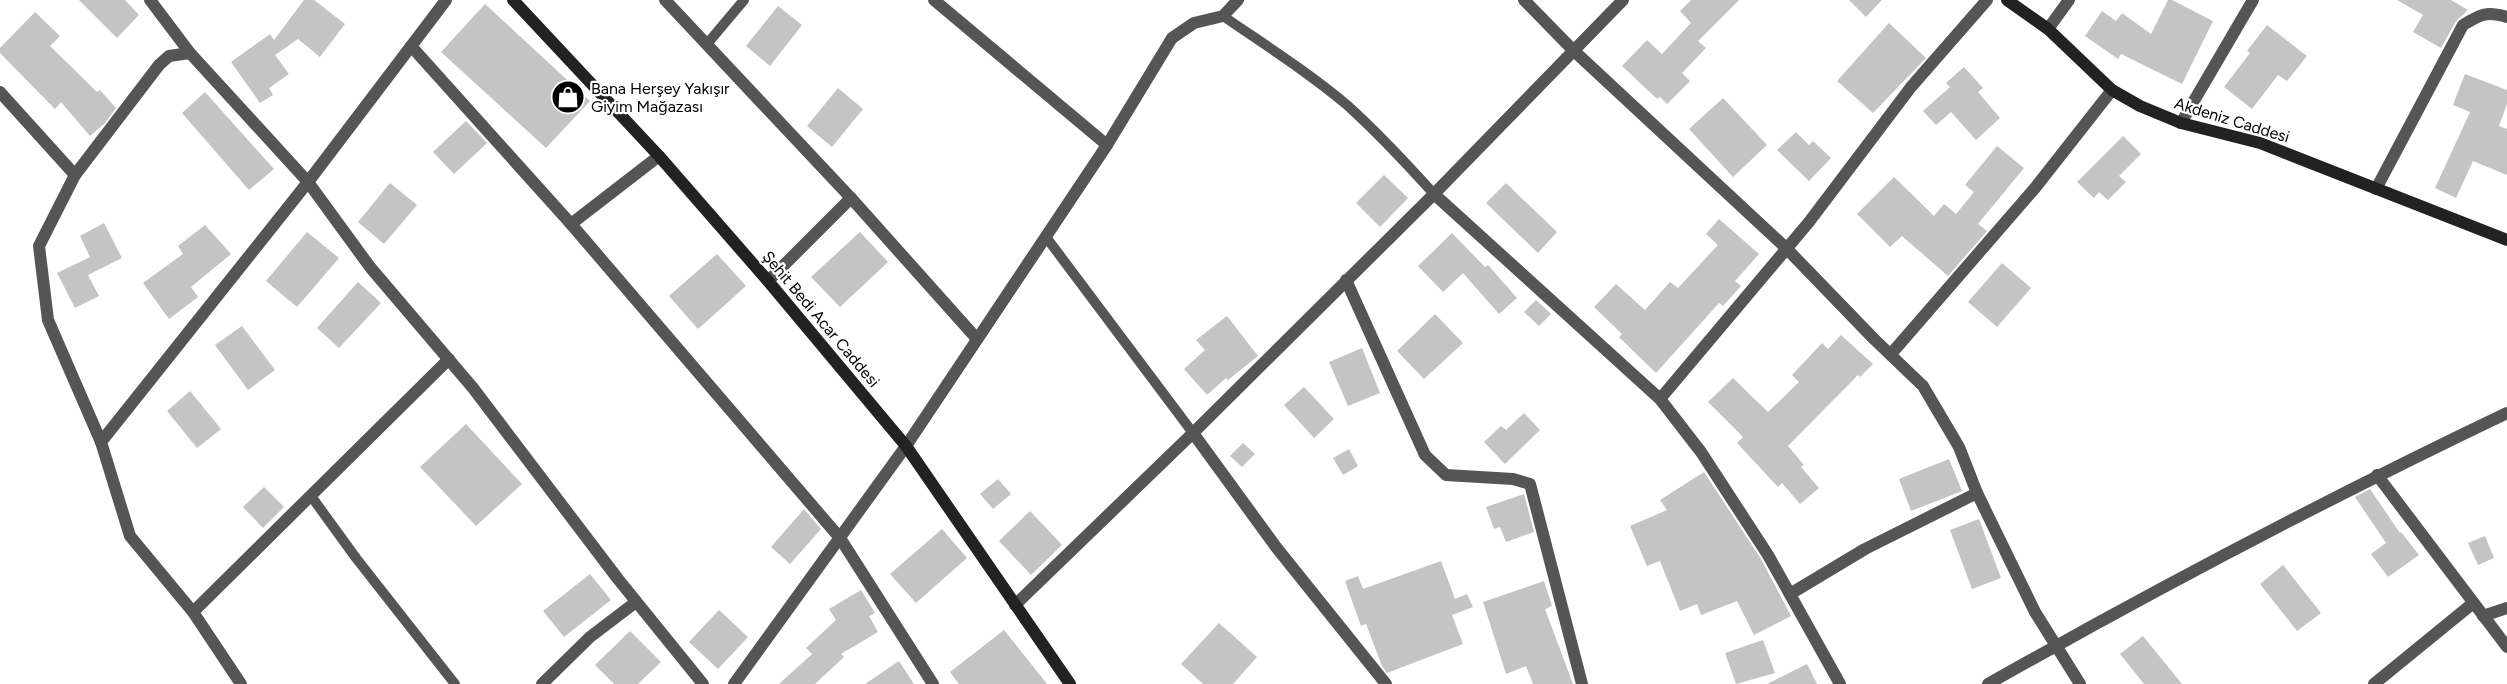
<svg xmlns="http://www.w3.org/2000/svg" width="2507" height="684" font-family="Figtree,sans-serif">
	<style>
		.building { fill: #c4c4c4 }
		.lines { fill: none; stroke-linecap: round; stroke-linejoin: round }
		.lane { stroke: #555; stroke-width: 10 }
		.street { stroke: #555; stroke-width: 12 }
		.secondary { stroke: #222; stroke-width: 12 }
		.labels { text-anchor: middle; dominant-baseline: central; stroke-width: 4.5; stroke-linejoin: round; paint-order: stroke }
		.poi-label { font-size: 16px; fill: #000; stroke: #fff; text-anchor: start }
		.street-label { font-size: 16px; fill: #000; stroke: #fff }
	</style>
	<rect width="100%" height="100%" fill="#fff"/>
	<g class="building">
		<path d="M79 0H125L139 15 117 38Z"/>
		<path d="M304 0H314L345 24 320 57 298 39 275 55 289 74 269 88 273 95 260 103 231 62 270 34 274 40Z"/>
		<path d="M1691 0H1739L1698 41 1706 48 1682 73 1690 81 1667 104 1660 97 1657 99 1622 66 1647 40 1662 54 1691 23 1680 11Z"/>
		<path d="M1849 0H1882L1866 17Z"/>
		<path d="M2168 0H2172L2213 21 2182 84 2121 54 2118 59 2085 36 2102 11 2116 21 2122 13 2151 34Z"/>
		<path d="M2397 0H2451L2468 10 2456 21 2441 48 2413 32 2423 15Z"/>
		<path d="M485 4 590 101 546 148 441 52Z"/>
		<path d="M778 6 802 25 770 66 746 46Z"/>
		<path d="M35 12 60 36 50 46 97 92 100 90 116 108 105 123 90 136 61 102 55 109 0 53V48Z"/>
		<path d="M1889 23 1926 58 1873 113 1837 81Z"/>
		<path d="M2267 25 2307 56 2287 81 2278 75 2252 109 2224 87 2250 53 2247 51Z"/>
		<path d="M1964 67 1983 88 1978 92 2000 118 1976 140 1951 112 1936 125 1923 111 1950 87 1946 83Z"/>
		<path d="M2465 74 2507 90V104L2499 126 2507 129V175L2473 161 2456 198 2435 188 2470 112 2453 105Z"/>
		<path d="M838 88 863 109 832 147 807 126Z"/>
		<path d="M205 92 274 169 249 190 182 113Z"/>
		<path d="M1723 98 1767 145 1733 177 1689 129Z"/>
		<path d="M466 121 487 143 454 174 433 152Z"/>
		<path d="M1796 132 1809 145 1813 141 1831 158 1809 181 1777 150Z"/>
		<path d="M2123 136 2141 154 2119 176 2126 182 2108 200 2099 192 2094 198 2077 182Z"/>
		<path d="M1997 146 2024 168 1978 224 1987 231 1948 276 1902 236 1890 247 1857 214 1894 177 1934 216 1944 204 1956 214 1974 192 1965 185Z"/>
		<path d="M1384 175 1408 198 1380 227 1356 203Z"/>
		<path d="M390 183 417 205 384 244 358 222Z"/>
		<path d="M1506 183 1557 232 1538 253 1486 203Z"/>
		<path d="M1719 219 1759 254 1735 281 1741 286 1723 306 1719 303 1656 373 1619 337 1622 334 1594 307 1616 284 1645 310 1670 282 1678 288 1718 245 1706 234Z"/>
		<path d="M104 223 122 258 88 275 99 296 75 308 57 273 90 257 80 236Z"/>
		<path d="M205 225 231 254 191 287 198 297 169 319 143 283 183 254 178 246Z"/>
		<path d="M307 232 339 258 297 307 266 281Z"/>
		<path d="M860 232 888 262 840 307 811 277Z"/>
		<path d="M1452 233 1485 267 1488 265 1517 298 1499 314 1463 273 1443 292 1418 266Z"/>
		<path d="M717 254 746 286 698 329 669 296Z"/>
		<path d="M2002 263 2031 288 1997 327 1968 302Z"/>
		<path d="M358 282 381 303 339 348 317 328Z"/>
		<path d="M1536 300 1551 314 1539 326 1524 312Z"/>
		<path d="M1435 314 1463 343 1424 379 1397 351Z"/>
		<path d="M1227 316 1258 356 1228 380 1226 378 1207 395 1184 369 1205 350 1196 340Z"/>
		<path d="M242 326 275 370 248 390 215 345Z"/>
		<path d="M1841 335 1873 364 1860 377 1858 375 1788 446 1804 465 1801 467 1819 488 1800 504 1782 483 1778 487 1737 443 1743 437 1708 402 1733 378 1768 412 1799 382 1792 375 1822 343 1828 349Z"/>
		<path d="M1362 348 1380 393 1348 406 1329 362Z"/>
		<path d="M1304 387 1334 419 1314 438 1284 405Z"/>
		<path d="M190 391 221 429 197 448 167 411Z"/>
		<path d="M1524 413 1540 430 1505 464 1484 442 1501 426 1506 430Z"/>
		<path d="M466 424 522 484 476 526 420 467Z"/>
		<path d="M1243 443 1255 454 1242 467 1230 456Z"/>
		<path d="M1349 449 1358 466 1343 475 1333 458Z"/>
		<path d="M1949 459 1962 491 1911 511 1899 479Z"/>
		<path d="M1704 472 1761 559 1791 616 1754 635 1737 601 1701 615 1697 604 1680 611 1660 561 1647 566 1630 526 1667 510 1660 500Z"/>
		<path d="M998 479 1011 494 993 509 980 494Z"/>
		<path d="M264 487 284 507 263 528 243 507Z"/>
		<path d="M2370 489 2400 533 2401 532 2419 555 2388 577 2371 554 2386 543 2355 497Z"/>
		<path d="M1524 494 1534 532 1506 542 1500 527 1494 529 1486 507Z"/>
		<path d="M804 509 821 529 790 564 771 547Z"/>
		<path d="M1030 511 1062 545 1031 575 999 541Z"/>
		<path d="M1979 519 2001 578 1972 589 1950 530Z"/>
		<path d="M942 529 967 558 916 603 890 574Z"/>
		<path d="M2485 536 2494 558 2478 565 2468 543Z"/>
		<path d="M1441 561 1455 599 1467 594 1473 607 1452 615 1463 644 1387 673 1382 666 1366 624 1361 626 1345 581 1358 576 1363 589Z"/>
		<path d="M2283 565 2321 613 2297 631 2260 584Z"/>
		<path d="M590 574 611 600 564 637 543 611Z"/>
		<path d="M1544 581 1552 606 1545 609 1573 684H1533L1526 666 1506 674 1483 602Z"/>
		<path d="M861 590 875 613 869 616 878 632 841 654 844 657 815 684H779L812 654 806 648 836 620 829 609Z"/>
		<path d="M719 610 748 637 718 669 689 642Z"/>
		<path d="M1219 623 1257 657 1233 684H1203L1181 664Z"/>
		<path d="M1004 630 1047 684H959L950 672Z"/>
		<path d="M630 631 661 662 638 684H614L595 665Z"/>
		<path d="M2143 636 2182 684H2144L2120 654Z"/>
		<path d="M1763 640 1775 673 1736 684 1725 653Z"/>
		<path d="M899 661 914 684H865Z"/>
		<path d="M1807 664 1817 684H1767Z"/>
	</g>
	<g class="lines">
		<g class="lane">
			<path d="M1223 16C1265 45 1308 72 1347 105 1378 133 1406 163 1434 194"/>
			<path d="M707 44 744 0"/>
			<path d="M1046 237 1193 433"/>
			<path d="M311 496 356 558 455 684"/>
		</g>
		<g class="street">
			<path d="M150 0 190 53"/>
			<path d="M665 0 851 198 977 339"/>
			<path d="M934 0 1107 145"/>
			<path d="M1524 0 1573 50 1786 248 1874 339 1923 386 1959 447 1977 493 2035 612 2080 684"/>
			<path d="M2048 29 2069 0"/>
			<path d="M411 46 571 224 840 538 933 684"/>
			<path d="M0 92 75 175 159 65 169 56 190 53 308 182 370 267 473 388 618 579 703 684"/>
			<path d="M2181 123 2253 0"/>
			<path d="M75 175 39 246 48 320 101 442"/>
			<path d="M2376 189 2463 25C2481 14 2487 11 2507 17"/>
			<path d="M1434 194 1660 399 1701 452 1768 555 1840 684"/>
			<path d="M571 224 659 156"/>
			<path d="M1346 280 1425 455 1446 475 1513 479 1530 484 1582 684"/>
			<path d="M768 281 851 198"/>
			<path d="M1891 354 2035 188 2112 90"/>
			<path d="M1660 399 1809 222 1911 87 1987 0"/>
			<path d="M1193 433 1276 547 1386 684"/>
			<path d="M2377 475 2507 647"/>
			<path d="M1790 594 1865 549 1977 493"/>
			<path d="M1015 605 1193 433 1434 194 1623 0"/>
			<path d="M193 612 449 359"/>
			<path d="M2483 616 2507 608"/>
			<path d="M241 684 193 612 130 536 101 442 308 182 446 0"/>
			<path d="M542 684 590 637 636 602"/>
			<path d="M734 684 906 446 1107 145 1172 38 1194 23 1223 16 1238 0"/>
			<path d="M1988 684C2158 588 2331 497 2507 413"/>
			<path d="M2374 684 2472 604"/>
		</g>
		<g class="secondary">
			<path d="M513 0 659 156 768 281 906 446 1070 684"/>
			<path d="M2007 0 2048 29 2112 90 2140 106 2181 123 2260 143 2507 240"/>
		</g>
	</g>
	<defs>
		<g id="shop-disc" transform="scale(1.725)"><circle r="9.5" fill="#000" stroke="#fff"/><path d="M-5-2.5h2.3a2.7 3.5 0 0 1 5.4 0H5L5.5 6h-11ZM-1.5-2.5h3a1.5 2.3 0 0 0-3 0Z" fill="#fff"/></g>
	</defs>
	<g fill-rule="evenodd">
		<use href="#shop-disc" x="568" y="97"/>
	</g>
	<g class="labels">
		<g class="poi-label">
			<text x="591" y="88">Bana Herşey Yakışır<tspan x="591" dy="18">Giyim Mağazası</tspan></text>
		</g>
		<g class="street-label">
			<text transform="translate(2232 120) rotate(17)">Akdeniz Caddesi</text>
			<text transform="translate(821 319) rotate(50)">Şehit Bedi Acar Caddesi</text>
		</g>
	</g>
</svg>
